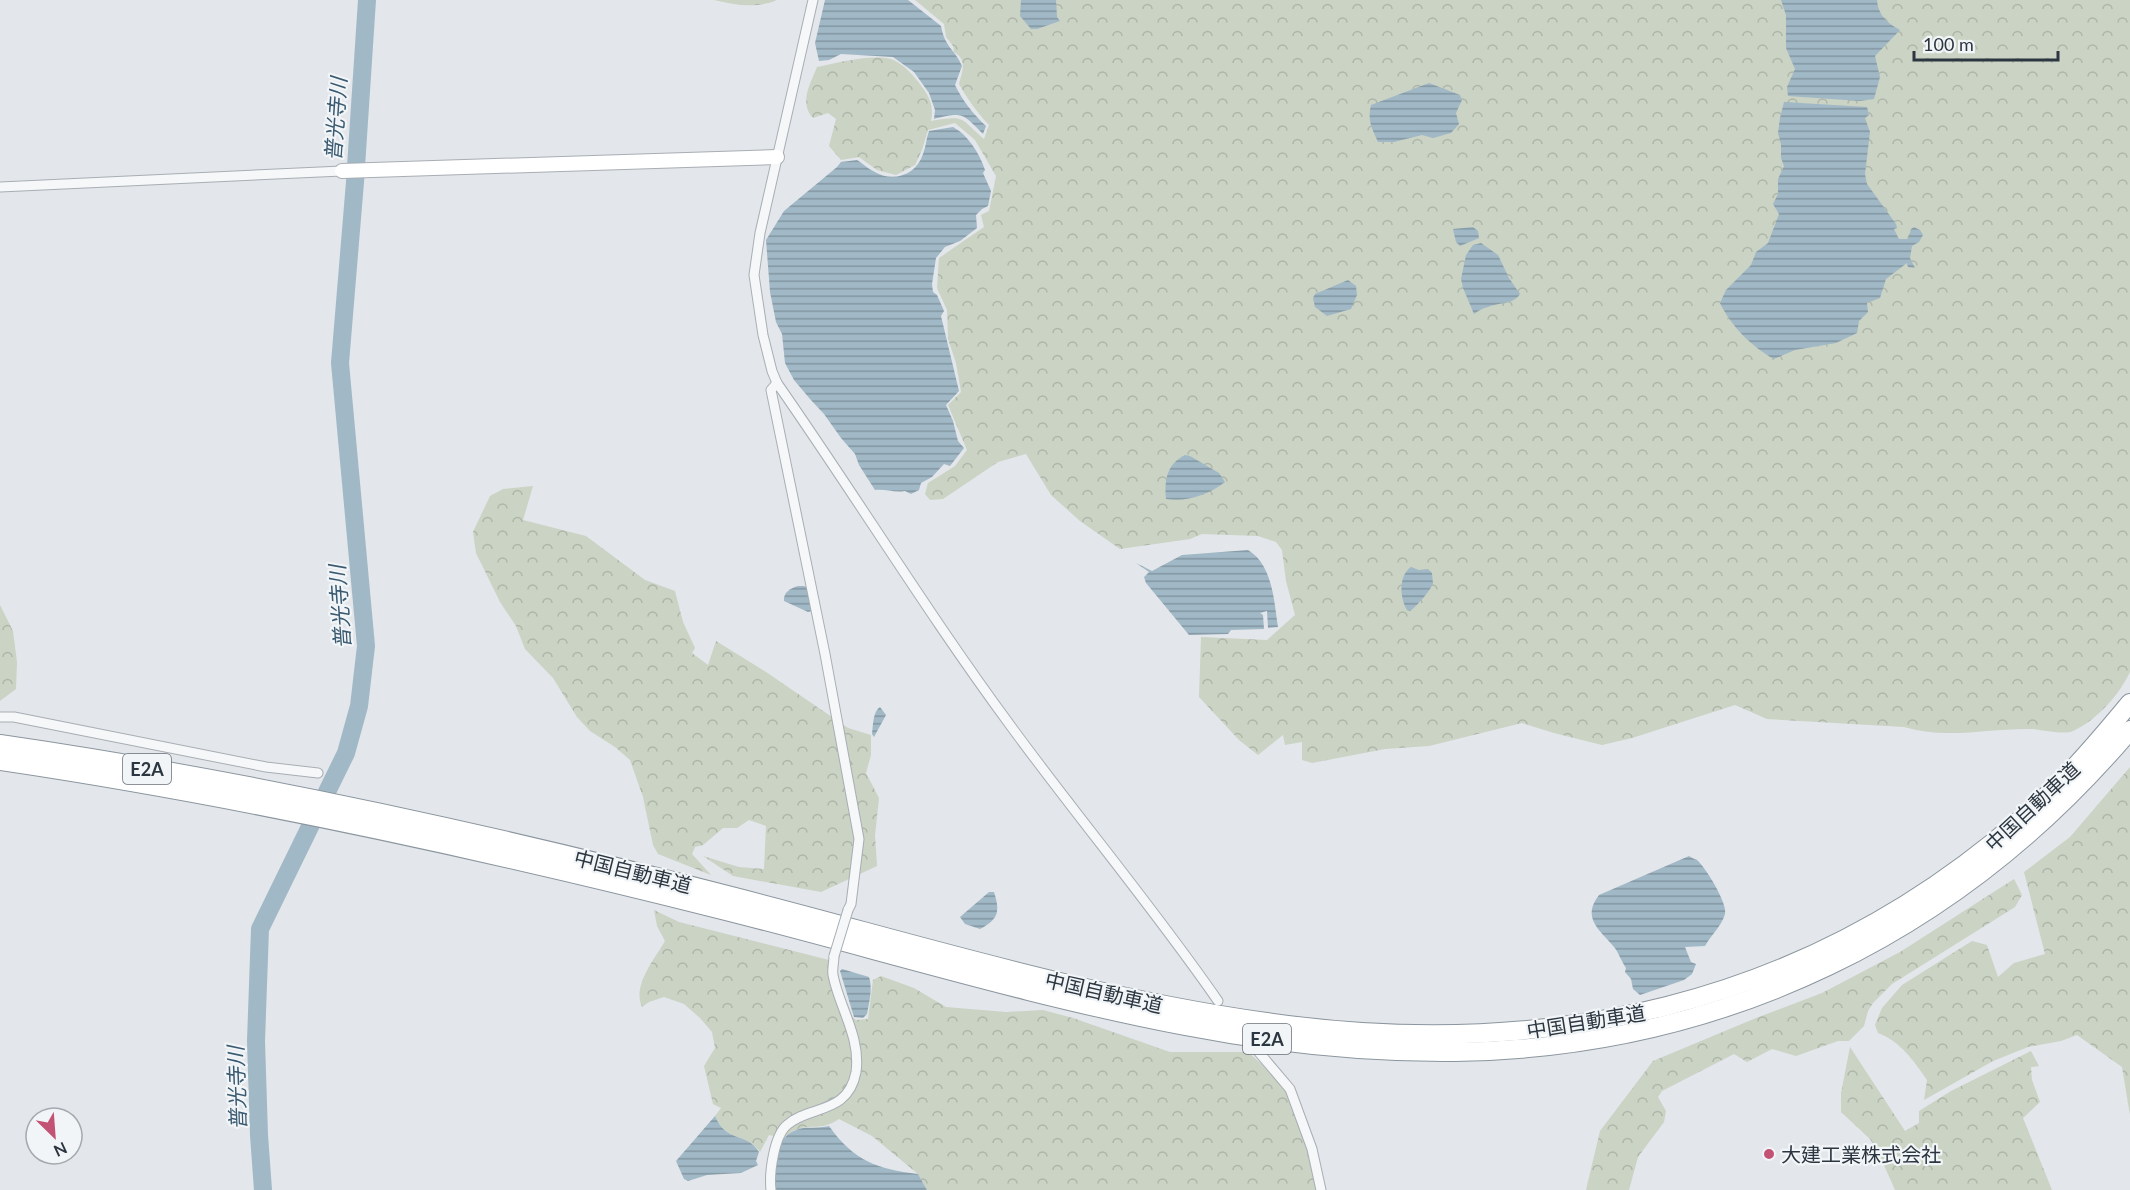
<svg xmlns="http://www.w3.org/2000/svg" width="2130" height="1190" font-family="Lato,'Noto Sans JP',sans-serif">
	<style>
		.forest { fill: url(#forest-crowns) }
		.water { fill: url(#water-rules) }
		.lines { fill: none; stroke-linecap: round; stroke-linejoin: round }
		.river { stroke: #a1b8c6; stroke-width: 18 }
		.street-casing { stroke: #a8aeb4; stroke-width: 11 }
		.secondary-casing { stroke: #a8aeb4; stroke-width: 16 }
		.highway-casing { stroke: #8b969f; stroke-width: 20 }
		.street { stroke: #f5f7f8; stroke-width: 9 }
		.secondary { stroke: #fff; stroke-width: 14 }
		.highway { stroke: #fff; stroke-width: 18 }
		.street-bridge-casing { stroke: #a8aeb4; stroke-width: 11; stroke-linecap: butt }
		.street-bridge { stroke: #f5f7f8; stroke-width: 9 }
		.poi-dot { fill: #c35374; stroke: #f2f5f7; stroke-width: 2 }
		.labels { text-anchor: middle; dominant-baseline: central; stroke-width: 4.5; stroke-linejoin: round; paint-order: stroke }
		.shield { fill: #f2f5f7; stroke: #676f77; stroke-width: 1.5 }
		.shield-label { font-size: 18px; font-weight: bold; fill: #2c3640 }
		.street-label { font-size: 20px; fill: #2c3640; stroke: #f2f5f7 }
		.poi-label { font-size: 20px; fill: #2c3640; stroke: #f2f5f7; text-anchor: start }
		.water-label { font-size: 21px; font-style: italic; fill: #395a71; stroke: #f2f5f7 }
	</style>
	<defs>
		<pattern id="forest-crowns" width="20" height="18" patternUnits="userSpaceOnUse" patternTransform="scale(1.5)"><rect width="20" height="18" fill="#cad3c4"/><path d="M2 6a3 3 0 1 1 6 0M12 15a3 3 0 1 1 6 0" fill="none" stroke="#aeb6a9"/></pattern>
		<pattern id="water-rules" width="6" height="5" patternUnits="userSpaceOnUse" patternTransform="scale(1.5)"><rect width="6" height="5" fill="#a1b8c6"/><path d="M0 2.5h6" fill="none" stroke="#8396a2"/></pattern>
	</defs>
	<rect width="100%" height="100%" fill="#e3e6ea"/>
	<g class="forest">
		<path d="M714 0H777C755 9 736 5 714 0Z"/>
		<path d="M915 0H2130V672C2119 695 2097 720 2073 731 2065 735 2042 730 2032 729 1986 728 1951 740 1904 727L1767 719 1735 705 1632 738 1602 745 1554 733 1522 723 1429 746 1385 749 1312 763 1302 760V742L1285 745 1283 735 1258 755 1239 740 1199 697 1201 637 1267 640 1295 615 1286 581 1282 550 1276 542 1258 536 1202 534 1190 539 1120 549 1080 521 1051 495 1026 454 998 462 943 499 930 500 925 494 928 483 955 466 967 450 948 405 961 392 956 363 948 339 947 310 937 288 939 258 984 227 981 215 989 211 996 176 975 140 955 123 928 130 922 150 915 165 896 175 877 170 859 157 841 160 829 146 836 119 828 113 813 118C799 103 810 84 817 67 837 63 870 54 891 59 903 63 915 77 922 87 930 97 934 108 931 121 967 115 959 118 984 139L989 125C979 115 966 97 959 84 962 72 968 60 954 52L953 46 946 37 944 24Z"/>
		<path d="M533 486 523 520 586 536 645 580 675 591 683 622 695 648 692 653 708 665 716 641 766 672 848 728 871 735V755L866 773 879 798 875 835 877 866 821 892 733 876 703 856 739 867 764 869 766 826 749 820 737 828H723L703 845 695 847 692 854 711 875 658 854 653 845 643 797 630 760 615 747 590 731 577 717 553 678 525 649 516 626 500 602 476 553 473 532 490 496 503 489Z"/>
		<path d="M0 605 13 631 17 662 16 689 0 701Z"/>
		<path d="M2130 767V1115L2122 1067 2077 1035 2061 1041 2028 1047 1993 1061 1924 1100 1927 1080C1914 1061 1900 1041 1878 1033L1875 1025 1882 1008 1902 985 1972 941 1987 945 1998 977 2014 963 2045 954 2024 872 2070 837Z"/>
		<path d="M2014 879 2022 895 2015 907 1892 984 1873 1003 1868 1011 1864 1026 1849 1041H1838L1796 1056 1772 1049 1747 1062 1734 1054 1662 1091 1658 1097 1666 1111 1664 1122 1638 1157 1629 1190H1586L1600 1131 1653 1061 1756 1018 1822 993 1900 952Z"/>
		<path d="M654 910 679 922 829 960 837 1004 856 1020 868 1019 873 980 881 976 914 988 946 1007 1006 1012 1043 1010 1073 1018 1170 1052H1248L1282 1082 1309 1154 1316 1190H927L918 1174 872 1136 839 1119C819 1132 812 1123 796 1130 791 1131 787 1136 783 1138L769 1135 760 1152C745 1131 728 1144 715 1116L721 1108 713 1104 704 1066 715 1048 712 1032 700 1018 684 1004 664 997 649 1002 642 1007C632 985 655 959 665 941L657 926Z"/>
		<path d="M1850 1047 1905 1131 1919 1123V1111L1951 1091 2031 1051 2039 1066 2031 1067 2032 1080 2040 1102 2023 1118 2052 1190H1895L1879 1154 1870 1139 1841 1112V1093Z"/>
	</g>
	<g class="water">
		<path d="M825 0H908L941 26C945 48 955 49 962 66L955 85C962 100 974 115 986 126L983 134C962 113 963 112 934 119L935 110 929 93 914 72 893 57 841 54 829 60 819 61 815 43Z"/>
		<path d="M1021 0H1056L1057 17 1060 21 1037 29H1031L1020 16Z"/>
		<path d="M1781 0H1877C1878 15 1887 23 1900 30L1875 56 1880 77 1874 99 1860 101 1788 96 1787 87 1795 69 1786 48V15Z"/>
		<path d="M1429 83 1460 95 1462 100 1456 113 1459 124 1451 133 1433 138 1422 135 1394 142H1378C1372 129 1367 120 1371 105Z"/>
		<path d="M1784 102 1867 107 1869 115 1865 118 1870 132 1865 174 1867 184 1896 224 1897 228 1894 229 1899 239H1908L1911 229 1914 227 1920 230 1923 235 1919 242 1912 246 1910 258 1915 268 1908 267 1907 263 1886 279 1880 298 1867 303 1868 312 1859 321 1857 333 1836 343 1795 350 1774 359C1752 347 1731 326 1720 303L1726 290 1751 265 1756 252 1768 243 1779 214 1773 204 1778 194V179L1784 166 1781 158V144L1778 133 1780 118Z"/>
		<path d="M953 127C968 135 980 154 985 170L983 173 991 191 988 206 982 209 976 215 977 228 960 241 945 247 936 258 932 284 933 292 937 295 944 311 941 316 959 391 946 405 953 421 958 441 964 448 950 466 944 464 932 477 921 483 919 490 911 494 905 491C894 493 887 489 875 490L859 465 855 454 841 438 824 414 810 399 794 380 785 363 782 334 776 322 770 292 766 240 784 211 837 167 841 162 857 160C862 163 867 168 873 171 892 183 916 176 923 154 926 147 926 139 929 131Z"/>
		<path d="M1473 227 1478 231 1479 238 1460 246 1456 242 1453 229Z"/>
		<path d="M1481 243 1498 255 1509 278 1520 294C1513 305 1499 302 1488 307 1483 308 1478 311 1474 314L1463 288 1461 279 1466 255 1473 245Z"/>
		<path d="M1348 280 1356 286 1357 295 1351 309 1327 316 1315 307 1313 298 1315 294Z"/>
		<path d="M1185 455 1190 456 1219 473 1225 482C1208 495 1187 502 1166 499 1164 480 1167 464 1185 455Z"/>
		<path d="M1248 550C1273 565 1274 602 1278 627L1268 628 1267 611 1260 613 1263 615 1264 629 1231 630 1228 634 1189 635 1146 583 1144 577 1149 572 1136 563 1152 571 1182 555Z"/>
		<path d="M1411 567 1419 570 1428 569 1432 573C1432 574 1433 582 1433 583 1432 589 1415 608 1410 611L1407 610C1400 598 1398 576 1411 567Z"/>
		<path d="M798 586H804L808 588 812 611 808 612 784 601C783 592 791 588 798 586Z"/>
		<path d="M880 707 886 715 874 737 872 734C873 725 873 711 880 707Z"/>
		<path d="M1689 856C1690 857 1697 860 1697 860 1706 868 1728 904 1725 914 1721 927 1711 935 1705 946L1685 947 1691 962 1696 964 1692 974 1684 980 1640 995 1633 989 1631 979 1625 972 1626 968C1621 961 1619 953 1614 947 1600 930 1581 918 1599 895Z"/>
		<path d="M989 892H994C1000 911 999 919 980 929L965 924 960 917Z"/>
		<path d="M842 969 869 977C873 988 869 1003 867 1014L863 1018 854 1017 840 971Z"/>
		<path d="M715 1116C727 1144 746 1131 759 1152L756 1161 758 1165 741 1173 707 1175 688 1181 684 1179 676 1161Z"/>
		<path d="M829 1126C854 1161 877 1169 918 1174L927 1190H773C775 1170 772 1139 796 1130 805 1126 819 1129 829 1126Z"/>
	</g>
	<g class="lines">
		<path class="river" d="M263 1190 259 1135 256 1041 260 929 346 753 359 706 366 646 340 363 355 182 367 0"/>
		<g class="street-casing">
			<g id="street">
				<path d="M813 0 760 233 754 275 763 335 772 371 777 383C856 496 928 614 1010 725 1078 818 1153 907 1218 1001"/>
				<path d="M0 187 342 171"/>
				<path d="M777 383 771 390 825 654 859 839 851 904 848 910"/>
				<path d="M0 717H14L266 767 318 773"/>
				<path d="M1257 1050 1290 1089 1312 1149 1321 1190"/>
				<path d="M771 1190C769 1173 774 1136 787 1125 809 1105 848 1115 856 1072 861 1037 839 1007 833 975 832 969 834 962 834 956"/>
			</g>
		</g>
		<g class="secondary-casing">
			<path id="secondary" d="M342 171 777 157"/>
		</g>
		<g class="highway-casing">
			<g id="highway">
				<path d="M0 744C248 780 493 834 735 897 911 942 1086 997 1266 1022 1545 1062 1805 1007 2021 819 2061 785 2096 744 2130 703"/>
				<path d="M0 761C243 797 484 850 722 910 877 949 1028 996 1185 1026 1273 1043 1365 1053 1455 1052 1723 1048 1958 934 2130 730"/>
			</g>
		</g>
		<use href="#street" class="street"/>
		<use href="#secondary" class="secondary"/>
		<use href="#highway" class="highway"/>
		<g class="street-bridge-casing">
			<path id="street-bridge" d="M834 956 848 910"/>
		</g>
		<use href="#street-bridge" class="street-bridge"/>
	</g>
	<circle class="poi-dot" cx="1769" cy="1154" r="6"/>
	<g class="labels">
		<g class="shield">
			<rect x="123" y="754" width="48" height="30" rx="4.5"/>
			<rect x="1243" y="1024" width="48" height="30" rx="4.5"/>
		</g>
		<g class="shield-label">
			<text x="147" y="769">E2A</text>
			<text x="1267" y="1039">E2A</text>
		</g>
		<g class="street-label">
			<text transform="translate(2032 806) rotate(-43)">中国自動車道</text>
			<text transform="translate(633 871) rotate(14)">中国自動車道</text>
			<text transform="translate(1104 992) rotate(13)">中国自動車道</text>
			<text transform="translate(1586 1021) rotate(-9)">中国自動車道</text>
		</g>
		<g class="poi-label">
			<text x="1781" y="1154">大建工業株式会社</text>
		</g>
		<g class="water-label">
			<text transform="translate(335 119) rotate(-86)">普光寺川</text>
			<text transform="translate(339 607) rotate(-94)">普光寺川</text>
			<text transform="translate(236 1088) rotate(-92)">普光寺川</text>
		</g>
	</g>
	<g transform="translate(54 1136) rotate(155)"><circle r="28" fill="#f2f5f7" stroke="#a3a9ae" stroke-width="1.5"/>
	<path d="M0-4.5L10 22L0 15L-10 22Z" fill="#c35374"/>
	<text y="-9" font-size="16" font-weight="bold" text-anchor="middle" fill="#2c3640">N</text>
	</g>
	<path d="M1914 51v9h144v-9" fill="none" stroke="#2c3640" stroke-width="3"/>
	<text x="1923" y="51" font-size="18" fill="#2c3640" stroke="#f2f5f7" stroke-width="4.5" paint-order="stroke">100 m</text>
</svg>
